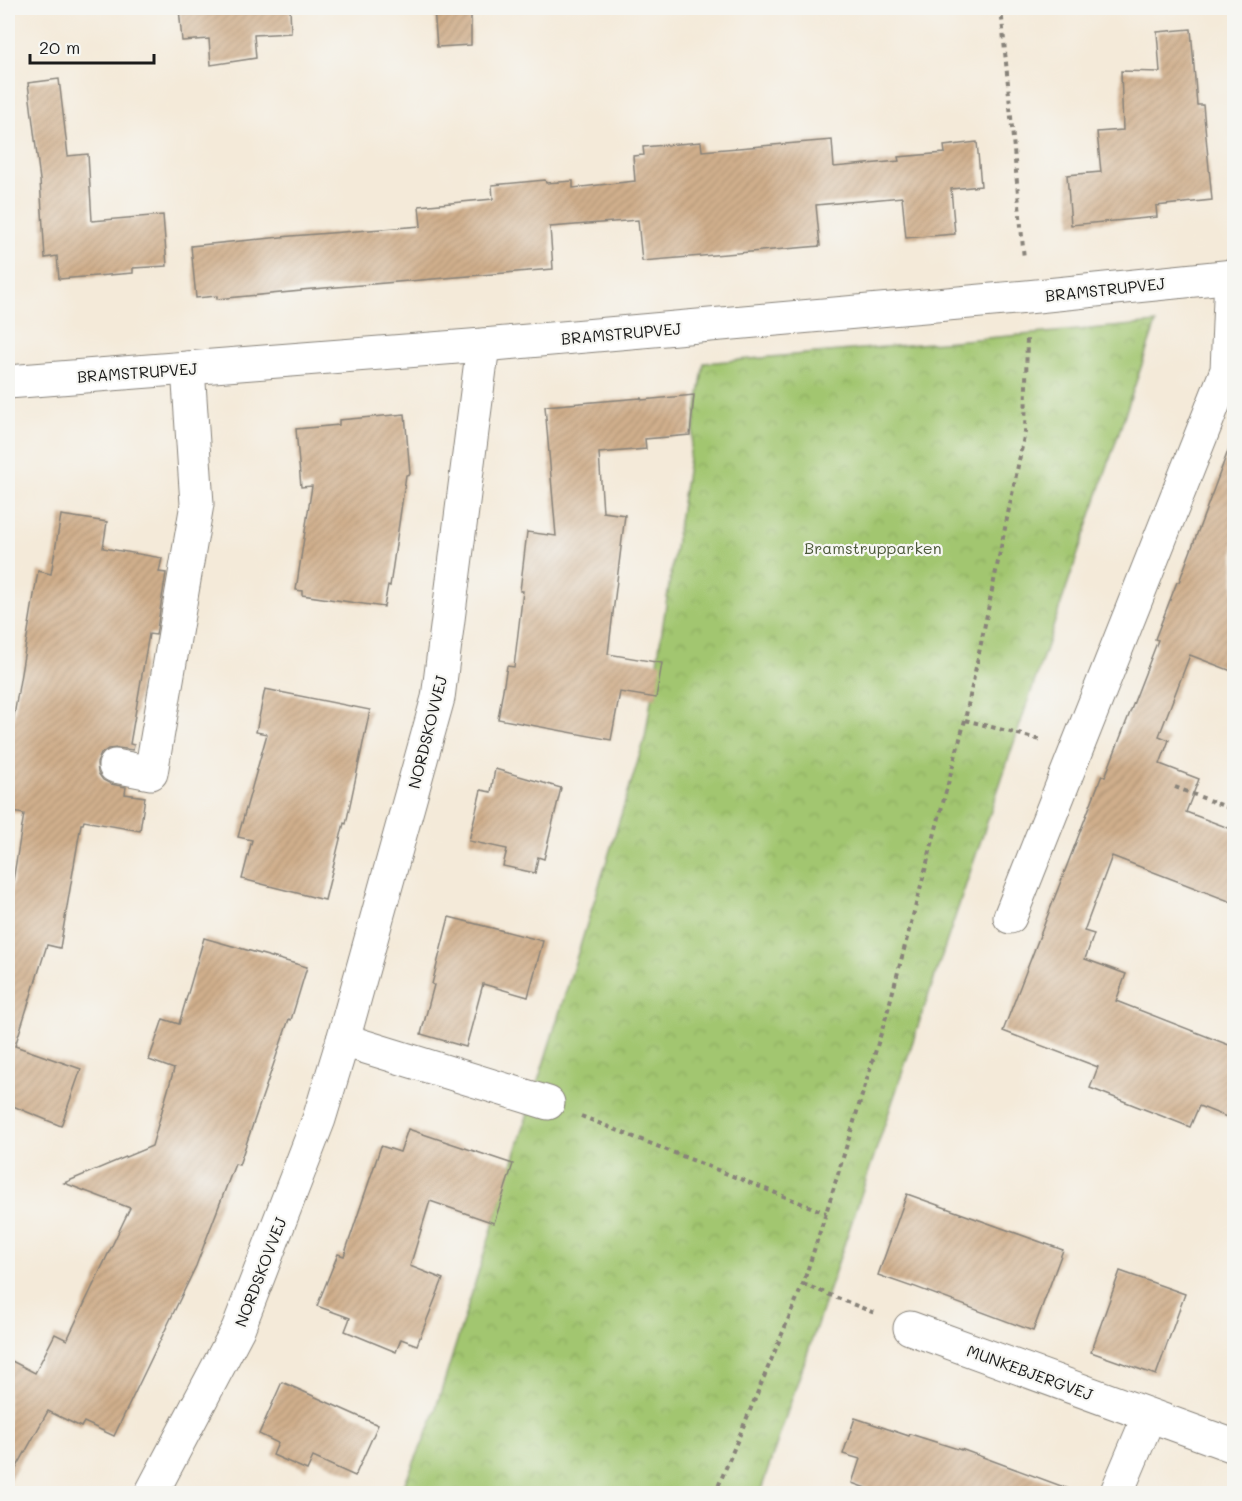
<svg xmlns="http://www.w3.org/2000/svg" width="1242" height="1501" font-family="Mali,sans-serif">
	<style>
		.park { fill: url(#park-crowns); stroke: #5f7146; stroke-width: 1.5 }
		.building { fill: url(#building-hatch) }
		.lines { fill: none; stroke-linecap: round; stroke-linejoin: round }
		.minor-casing { stroke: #88837a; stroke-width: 35 }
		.path { stroke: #88837a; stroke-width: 4; stroke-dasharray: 4.5 4.5; stroke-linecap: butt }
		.minor { stroke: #fff; stroke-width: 33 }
		.labels { text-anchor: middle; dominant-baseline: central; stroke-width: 4.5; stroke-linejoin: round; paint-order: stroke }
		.street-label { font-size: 16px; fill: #1c1c1c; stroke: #f6f6f2 }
		.park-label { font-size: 16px; fill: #4b5839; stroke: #f6f6f2 }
	</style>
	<defs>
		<pattern id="park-crowns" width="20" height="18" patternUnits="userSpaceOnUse" patternTransform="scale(1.5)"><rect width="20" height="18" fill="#a2c670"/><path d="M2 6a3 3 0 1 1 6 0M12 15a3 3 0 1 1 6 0" fill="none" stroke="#8baa60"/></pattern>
		<pattern id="building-hatch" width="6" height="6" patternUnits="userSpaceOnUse" patternTransform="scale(1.5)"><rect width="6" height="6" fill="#d0af8c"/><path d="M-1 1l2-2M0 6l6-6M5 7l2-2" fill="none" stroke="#b29678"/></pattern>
	</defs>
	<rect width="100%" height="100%" fill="#f6f6f2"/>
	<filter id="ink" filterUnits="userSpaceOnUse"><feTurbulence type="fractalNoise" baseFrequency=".0167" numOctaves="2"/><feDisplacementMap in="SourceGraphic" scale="12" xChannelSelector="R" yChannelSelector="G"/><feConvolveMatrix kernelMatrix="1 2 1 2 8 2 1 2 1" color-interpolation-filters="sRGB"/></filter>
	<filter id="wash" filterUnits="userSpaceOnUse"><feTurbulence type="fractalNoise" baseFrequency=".008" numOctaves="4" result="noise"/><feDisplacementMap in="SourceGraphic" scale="24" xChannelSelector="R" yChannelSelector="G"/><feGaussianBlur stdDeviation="1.35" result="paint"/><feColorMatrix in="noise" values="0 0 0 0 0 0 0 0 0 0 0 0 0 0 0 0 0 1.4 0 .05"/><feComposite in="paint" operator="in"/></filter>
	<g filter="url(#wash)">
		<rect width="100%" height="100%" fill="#f4ead9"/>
		<path class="park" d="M1156 323 760 1493 400 1494 431 1424 645 738 704 363Z"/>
		<g id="blocks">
			<g class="building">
				<path d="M179 8H290L291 33 254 35 256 58 211 65 209 39 182 41Z"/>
				<path d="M434 8H471V45L437 47Z"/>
				<path d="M1191 29 1197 105H1203L1212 200 1156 206 1157 217 1071 225 1067 175 1101 172 1097 132 1123 130 1121 71 1160 72 1157 32Z"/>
				<path d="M59 79 68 156 88 154 92 221 163 215 167 266 133 268V273L59 279 57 256 45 258 40 180 28 83Z"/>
				<path d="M832 140 834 167 899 161 898 157 945 153 944 146 977 142 981 186 951 189 955 234 906 238 902 197 816 205 820 246 642 261 638 220 550 227 553 269 301 290V291L217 299V296L196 298 191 246 291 236 421 226 419 206 493 199 492 185 545 180 546 183 573 181V188L635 181 633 156 644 155 643 147 701 142 702 151Z"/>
				<path d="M694 395 690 435 645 439 646 449 599 453 603 512 625 515 608 654 662 663 656 698 620 692 611 740 498 719 507 666 514 667 523 591H520L527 532 556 536 545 406 641 398 642 400Z"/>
				<path d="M405 414 410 474 406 475 390 586 388 585 384 607 302 595V591L296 590 312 486 301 487 296 429 339 425V420Z"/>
				<path d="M1231 443 1234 444V672L1190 655 1159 736 1169 740 1160 764 1199 779 1186 812 1234 830V903L1112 856 1084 931 1094 934 1085 959 1126 974 1116 1001 1234 1047V1120L1199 1106 1190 1127 1090 1088 1098 1067 1003 1031 1102 775 1105 777 1158 640 1155 639 1177 582H1179Z"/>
				<path d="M61 515 107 522 103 548 162 558 159 572 166 573 156 635 149 634 130 744 134 745 133 750 118 748 108 749 101 754 97 763 98 773 103 780 111 784 126 787 125 794 145 797 140 831 84 821 83 824H81L60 948 47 945 15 1046 81 1069 61 1126 8 1104V911L24 814 8 811V752L38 571 51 574Z"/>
				<path d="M265 689 370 710 346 824 344 823 325 900 242 879 252 840 238 837 267 734 256 732Z"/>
				<path d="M495 769 561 788 544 859 538 857 535 873 503 866 507 849 469 841 481 790 491 792Z"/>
				<path d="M449 917 543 941 528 997 483 984 466 1047 421 1034 434 985 432 984Z"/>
				<path d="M204 938 307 967 291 1020 289 1019 239 1165 235 1164 196 1266 114 1436 84 1422 81 1427 48 1411 8 1483V1359L35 1373 55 1334 67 1340 130 1208 64 1183 152 1146 174 1069 149 1060 163 1019 179 1024Z"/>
				<path d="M408 1129 513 1164 494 1223 430 1201 410 1266 443 1279 417 1345 401 1339 396 1352 345 1331 350 1318 317 1306 338 1254 344 1256 381 1146 400 1152Z"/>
				<path d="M907 1194 1063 1250 1033 1331 913 1286 912 1287 878 1275Z"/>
				<path d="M1120 1271 1185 1294 1156 1375 1091 1352Z"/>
				<path d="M282 1382 378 1425 355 1476 313 1457 307 1470 273 1455 278 1443 259 1434Z"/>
				<path d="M855 1418 909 1436 910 1434 961 1450V1449L1072 1490 1071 1494H882L852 1483 860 1459 843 1454Z"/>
			</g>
		</g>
	</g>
	<g filter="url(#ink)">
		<use href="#blocks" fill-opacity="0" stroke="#88837a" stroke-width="1.5"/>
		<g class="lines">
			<g class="minor-casing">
				<g id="minor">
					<path d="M8 382 483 345 1027 297 1234 276"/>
					<path d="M115 766 151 773 197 504 188 368"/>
					<path d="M1010 917 1227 370 1231 276"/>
					<path d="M343 1040 548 1103"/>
					<path d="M910 1328 1234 1446"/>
					<path d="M151 1494 238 1329 319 1119 343 1040 438 698 483 345"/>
					<path d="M1116 1494 1149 1416"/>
				</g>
			</g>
			<g class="path">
				<path d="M1001 8 1024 259"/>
				<path d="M965 720 1041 740"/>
				<path d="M1175 787 1234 810"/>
				<path d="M581 1116 826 1213"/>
				<path d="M803 1284 877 1314"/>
				<path d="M715 1494 803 1284 826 1213 886 1017 965 720 1025 432 1027 335"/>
			</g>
			<use href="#minor" class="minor"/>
		</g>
	</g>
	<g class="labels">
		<g class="street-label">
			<text transform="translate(1105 289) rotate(-6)">BRAMSTRUPVEJ</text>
			<text transform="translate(621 333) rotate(-5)">BRAMSTRUPVEJ</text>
			<text transform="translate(137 372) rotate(-4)">BRAMSTRUPVEJ</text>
			<text transform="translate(427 732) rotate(-76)">NORDSKOVVEJ</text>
			<text transform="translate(260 1272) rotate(-69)">NORDSKOVVEJ</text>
			<text transform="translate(1030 1372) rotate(20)">MUNKEBJERGVEJ</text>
		</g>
		<g class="park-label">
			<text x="873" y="547">Bramstrupparken</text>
		</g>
	</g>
	<rect width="1242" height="1501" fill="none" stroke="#f6f6f2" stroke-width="30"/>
	<path d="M30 54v9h124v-9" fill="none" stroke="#1c1c1c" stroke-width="3"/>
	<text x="39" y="54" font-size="18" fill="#1c1c1c" stroke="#f6f6f2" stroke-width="4.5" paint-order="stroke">20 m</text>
</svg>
